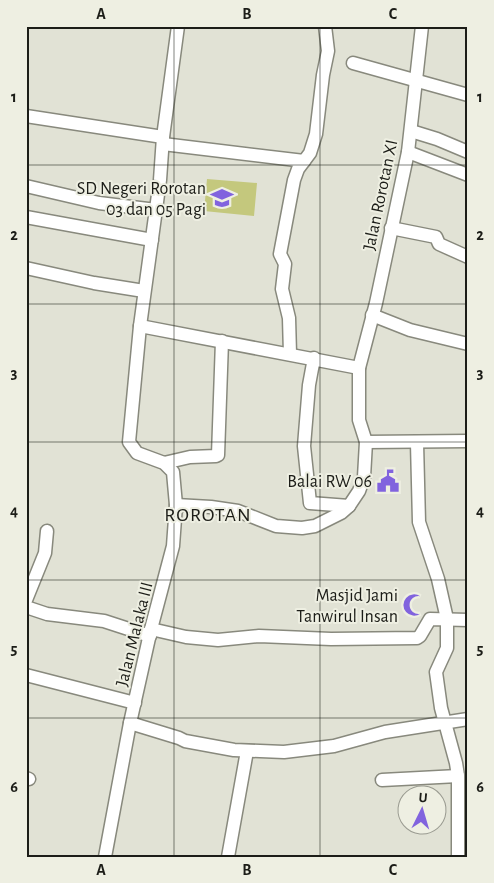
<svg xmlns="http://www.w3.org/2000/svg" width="494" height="883" viewBox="0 0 494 883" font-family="'Alegreya Sans',sans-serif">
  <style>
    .green { fill: #c4c87d }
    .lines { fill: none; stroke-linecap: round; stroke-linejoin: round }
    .minor-casing { stroke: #88897d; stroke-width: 15 }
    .minor { stroke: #fff; stroke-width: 12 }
    .grid { fill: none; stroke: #1c1d18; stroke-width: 1; stroke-opacity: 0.55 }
    .labels { text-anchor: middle; stroke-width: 4; stroke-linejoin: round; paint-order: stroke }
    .poi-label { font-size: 18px; fill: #1c1d18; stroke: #eeefe2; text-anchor: end }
    .street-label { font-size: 18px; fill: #1c1d18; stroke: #eeefe2 }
    .quarter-label { font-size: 20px; letter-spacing: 1px; fill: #1c1d18; stroke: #eeefe2 }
    .neatline { fill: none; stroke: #1c1d18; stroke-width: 2 }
    .grid-label { font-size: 16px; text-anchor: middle; font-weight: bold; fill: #1c1d18 }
  </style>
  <rect width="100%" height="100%" fill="#e1e2d5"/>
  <path class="green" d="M207,179L257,183L254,216L204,211Z"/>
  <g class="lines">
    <defs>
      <g id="minor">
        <path d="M353,63L468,95"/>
        <path d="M26,116L163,137"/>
        <path d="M411,131L437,139L468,152"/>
        <path d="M163,144L304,161"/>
        <path d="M408,152L468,175"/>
        <path d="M26,186L99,203L156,210"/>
        <path d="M26,217L152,240"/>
        <path d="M391,228L436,237L439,244L468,257"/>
        <path d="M26,268L94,283L144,291"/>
        <path d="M372,315L410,330L468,344"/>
        <path d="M140,326L359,368"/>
        <path d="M290,354L289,318L282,289L285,264L280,254L294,180L298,169L310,153L316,134L323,75L328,51L325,26"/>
        <path d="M314,358L309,385L304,446L310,503L349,506"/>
        <path d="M366,442L468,441"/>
        <path d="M417,443L419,522L438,579L447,619V648L436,672L441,708L456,763L458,776V857"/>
        <path d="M164,463L190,457L216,456L218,455L222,341"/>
        <path d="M176,505L211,507L238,511L276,526L302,528L315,526L341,513L349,506L359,491L364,477L366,442L359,420V368L376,303L408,152L422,26"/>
        <path d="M26,600L45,553L47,531"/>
        <path d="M26,607L47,614L104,621L150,636"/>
        <path d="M151,629L186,637L218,640L259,636L331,639L417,638L420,636L430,619L468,620"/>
        <path d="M26,675L135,703"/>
        <path d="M130,723L179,738L185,741L234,750L284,752L334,746L385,732L468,719"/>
        <path d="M26,778L29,779"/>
        <path d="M382,780L458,776"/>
        <path d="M105,857L130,723L151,629L173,546L176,505L173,472L164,463L137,453L129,442L140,326L160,180L163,137L178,26"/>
        <path d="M228,857L247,751"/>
      </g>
    </defs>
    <use href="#minor" class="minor-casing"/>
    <use href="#minor" class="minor"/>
  </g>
  <path class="grid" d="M174,26V857M320,26V857M26,165H468M26,304H468M26,442H468M26,580H468M26,718H468"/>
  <defs>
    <symbol id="school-bare" viewBox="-9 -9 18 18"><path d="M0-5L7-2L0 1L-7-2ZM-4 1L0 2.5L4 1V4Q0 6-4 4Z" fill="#8163de" stroke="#eeefe2" stroke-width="2.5" paint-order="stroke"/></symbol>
    <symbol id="civic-bare" viewBox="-9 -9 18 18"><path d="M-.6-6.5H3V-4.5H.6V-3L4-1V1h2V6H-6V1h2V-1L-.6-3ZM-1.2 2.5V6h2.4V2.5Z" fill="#8163de" stroke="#eeefe2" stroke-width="2.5" paint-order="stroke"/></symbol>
    <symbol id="mosque-bare" viewBox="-9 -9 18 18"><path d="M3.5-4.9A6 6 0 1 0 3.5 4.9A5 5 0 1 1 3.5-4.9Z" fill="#8163de" stroke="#eeefe2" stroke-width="2.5" paint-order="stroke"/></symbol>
  </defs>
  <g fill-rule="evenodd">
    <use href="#school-bare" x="206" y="182" width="32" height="32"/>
    <use href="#civic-bare" x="372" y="465" width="32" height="32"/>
    <use href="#mosque-bare" x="398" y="589" width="32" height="32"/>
  </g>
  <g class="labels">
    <g class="poi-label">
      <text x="206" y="194">SD Negeri Rorotan<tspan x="206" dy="21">03 dan 05 Pagi</tspan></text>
      <text x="372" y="487">Balai RW 06</text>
      <text x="398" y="601">Masjid Jami<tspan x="398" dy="21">Tanwirul Insan</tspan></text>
    </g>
    <g class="street-label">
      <text transform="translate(380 195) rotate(-78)" y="6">Jalan Rorotan XI</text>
      <text transform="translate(134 634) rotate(-76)" y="6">Jalan Malaka III</text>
    </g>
    <g class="quarter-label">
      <text x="208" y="521">ROROTAN</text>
    </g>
  </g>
  <rect width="494" height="883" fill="none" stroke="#eeefe2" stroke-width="55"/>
  <g transform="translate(422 810) rotate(5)"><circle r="24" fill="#eeefe2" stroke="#9a9b91"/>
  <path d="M0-4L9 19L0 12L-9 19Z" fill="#8163de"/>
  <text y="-8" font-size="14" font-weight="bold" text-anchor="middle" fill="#1c1d18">U</text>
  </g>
  <rect x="28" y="28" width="438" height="828" class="neatline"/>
  <g class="grid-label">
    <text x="101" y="19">A</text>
    <text x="247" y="19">B</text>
    <text x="393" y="19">C</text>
    <text x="14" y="102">1</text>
    <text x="480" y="102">1</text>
    <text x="14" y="240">2</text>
    <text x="480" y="240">2</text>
    <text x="14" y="378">3</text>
    <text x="480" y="378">3</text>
    <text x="14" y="516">4</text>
    <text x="480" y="516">4</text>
    <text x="14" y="654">5</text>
    <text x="480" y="654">5</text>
    <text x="14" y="792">6</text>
    <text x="480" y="792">6</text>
    <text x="101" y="875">A</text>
    <text x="247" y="875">B</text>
    <text x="393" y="875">C</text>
  </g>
</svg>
